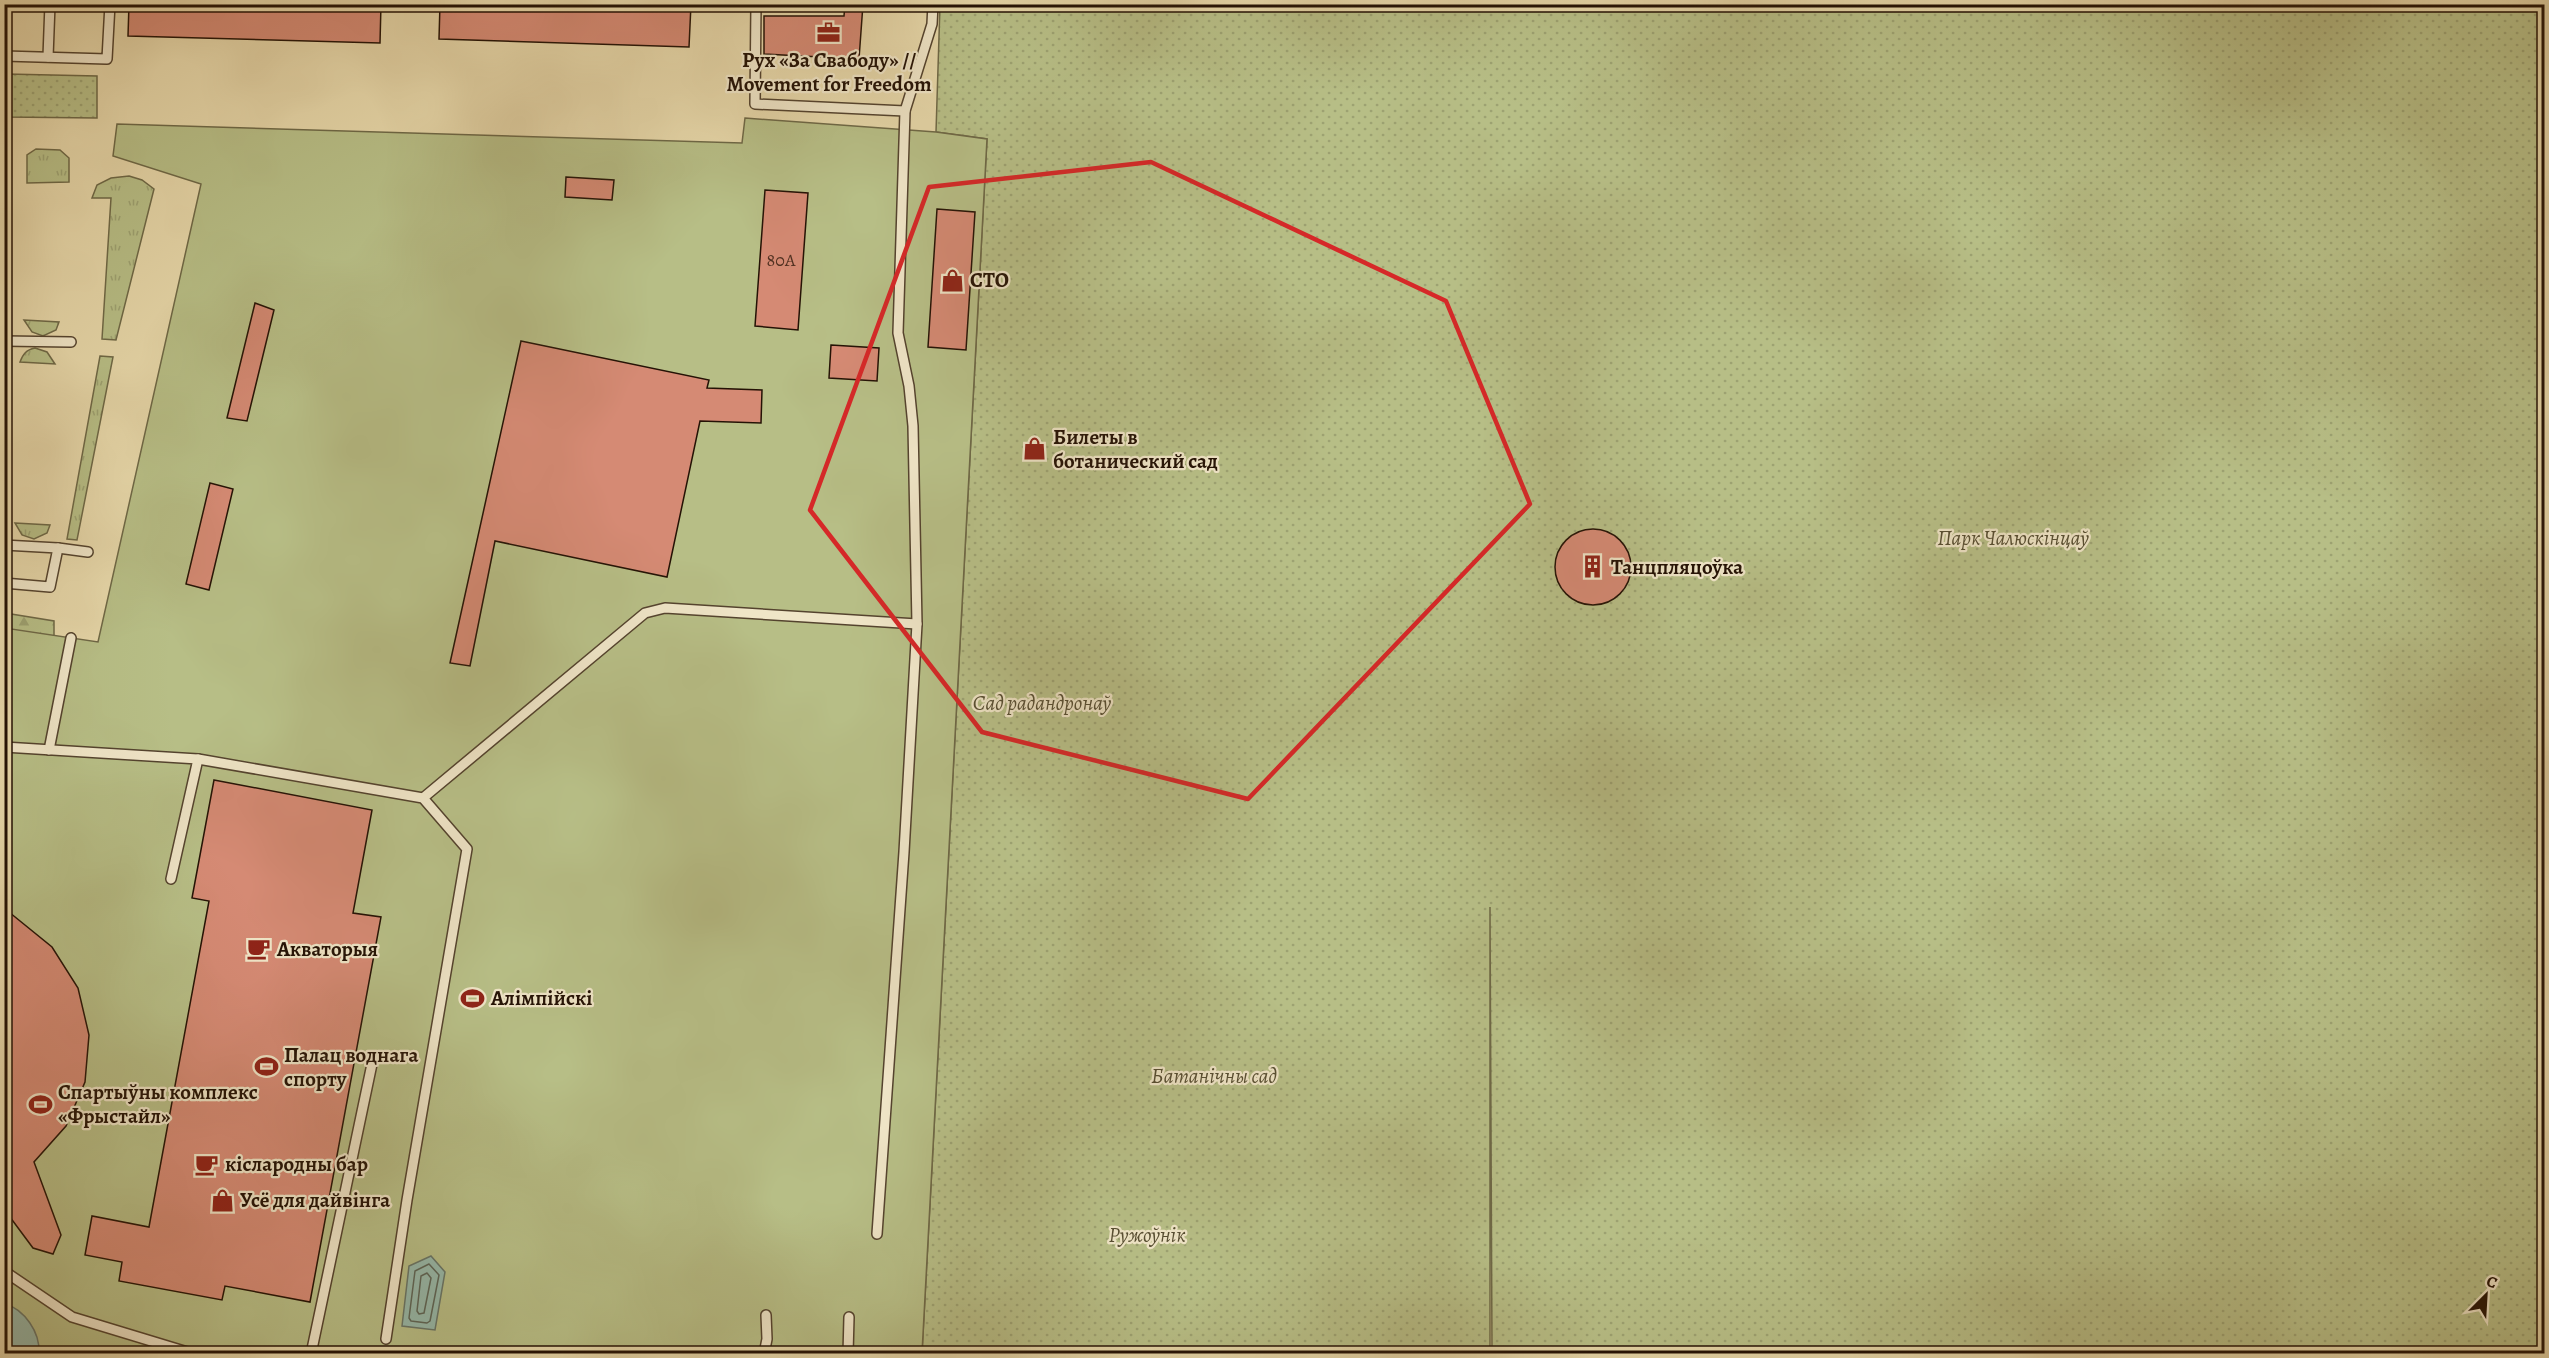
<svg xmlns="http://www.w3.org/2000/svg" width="2549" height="1358" viewBox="0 0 2549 1358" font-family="Alegreya,serif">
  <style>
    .grass { fill: url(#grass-tufts); stroke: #6e6846; stroke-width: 1.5 }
    .forest { fill: url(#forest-firs); stroke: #6e6846; stroke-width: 1.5 }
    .park { fill: url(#park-dots); stroke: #6e6846; stroke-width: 1.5 }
    .pitch { fill: #b7be86; stroke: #6e6846; stroke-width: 1.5 }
    .water { fill: #96b9aa; stroke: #687668; stroke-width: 1.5 }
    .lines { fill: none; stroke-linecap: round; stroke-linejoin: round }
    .shore { stroke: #5d6658; stroke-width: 1.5 }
    .building { fill: #d58a74; stroke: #241205; stroke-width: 1.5 }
    .service-casing { stroke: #54432e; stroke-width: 12 }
    .service { stroke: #efe5c7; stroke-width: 9 }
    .marked { fill: none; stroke: #d62828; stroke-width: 4.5; stroke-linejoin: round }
    .labels { text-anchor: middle; stroke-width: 4.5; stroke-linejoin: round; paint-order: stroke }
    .number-label { font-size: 18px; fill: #503021 }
    .poi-label { font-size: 21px; font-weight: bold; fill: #241205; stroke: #efe5c7; text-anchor: start }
    .park-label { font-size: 21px; font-style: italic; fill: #574e32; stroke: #efe5c7 }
  </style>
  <defs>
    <pattern id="grass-tufts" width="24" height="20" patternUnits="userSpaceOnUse" patternTransform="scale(1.5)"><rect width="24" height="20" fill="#b7be86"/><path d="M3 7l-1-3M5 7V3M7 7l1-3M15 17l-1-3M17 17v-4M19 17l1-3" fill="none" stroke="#9da272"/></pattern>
    <pattern id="forest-firs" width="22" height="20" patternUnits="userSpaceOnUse" patternTransform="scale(1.5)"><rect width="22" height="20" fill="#b7be86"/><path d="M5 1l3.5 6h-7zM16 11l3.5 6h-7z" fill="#9da272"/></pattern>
    <pattern id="park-dots" width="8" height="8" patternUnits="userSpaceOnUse" patternTransform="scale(1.5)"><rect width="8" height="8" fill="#b7be86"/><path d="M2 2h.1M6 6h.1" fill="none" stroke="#9da272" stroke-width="1.8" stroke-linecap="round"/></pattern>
  </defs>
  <rect width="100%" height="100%" fill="#e6d7a9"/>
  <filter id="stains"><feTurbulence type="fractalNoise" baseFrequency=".00333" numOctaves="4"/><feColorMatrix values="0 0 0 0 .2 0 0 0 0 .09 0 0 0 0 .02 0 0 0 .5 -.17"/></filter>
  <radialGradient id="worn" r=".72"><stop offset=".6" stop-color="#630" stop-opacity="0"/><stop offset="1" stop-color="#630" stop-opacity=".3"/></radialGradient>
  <g class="grass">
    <path d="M36,149L60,150L69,158V182L27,183V155Z"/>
    <path d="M129,176L142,180L154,189L116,340L102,339L111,198H92L97,185L111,178Z"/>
    <path d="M24,320L59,322L56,330L43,336L32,332Z"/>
    <path d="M35,348L47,352L55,364L20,362C23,354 26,350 35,348Z"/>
    <path d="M100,356L113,357L77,540L67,539Z"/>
    <path d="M15,523L50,525L47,533L34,539L22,535Z"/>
  </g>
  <path class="forest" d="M5,613L54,621V656L5,724Z"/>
  <g class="park">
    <path d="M2522,4L2544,5V1353H1492L1490,907V1353L922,1354L987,139L936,132L940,5Z"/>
    <path d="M6,74L97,76V118L6,117Z"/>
  </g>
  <path class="pitch" d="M745,118L936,132L987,139L922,1353L5,1354V628L98,642L201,184L113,156L117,124L742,143Z"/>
  <g class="water">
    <path d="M431,1256L445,1272L435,1330L402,1326L409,1266Z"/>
    <path d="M4,1303C25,1310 40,1332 39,1353H5Z"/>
  </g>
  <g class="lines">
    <g class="shore">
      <path d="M429,1264L439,1275L430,1321L427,1323L411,1321L409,1318L415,1271Z"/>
      <path d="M427,1273L431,1278L424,1313L419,1314L417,1311L421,1276Z"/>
    </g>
  </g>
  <g class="building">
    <path d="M129,4H381L380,43L128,36Z"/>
    <path d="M440,4H691L689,47L439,39Z"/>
    <path d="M845,4H863L859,59L764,54V16H844Z"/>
    <path d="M566,177L614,180L612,200L565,197Z"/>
    <path d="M765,190L808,193L798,330L755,326Z"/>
    <path d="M937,209L975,212L966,350L928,347Z"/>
    <path d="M255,303L274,310L247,421L227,418Z"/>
    <path d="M521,341L709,380L707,388L762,390L761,423L700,421L667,577L495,541L470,666L450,663Z"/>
    <path d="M831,345L879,348L877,381L829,378Z"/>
    <path d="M210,483L233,489L209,590L186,584Z"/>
    <circle cx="1593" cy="567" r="38"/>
    <path d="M214,780L372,810L353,913L381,917L310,1302L225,1286L222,1300L119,1281L122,1262L85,1255L92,1216L149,1227L209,901L192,898Z"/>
    <path d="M4,908L52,947L78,988L89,1035L85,1082L66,1126L34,1162L61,1235L53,1254L33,1248L4,1209Z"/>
  </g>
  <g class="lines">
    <defs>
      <g id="service">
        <path d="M756,4L755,104L905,111L932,24L933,4"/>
        <path d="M4,56L107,59L110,4"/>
        <path d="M48,57L50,4"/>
        <path d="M4,341L71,342"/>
        <path d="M4,545L58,548L50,587L4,583"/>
        <path d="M58,548L88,552"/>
        <path d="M4,747L198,759L171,879"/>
        <path d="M49,750L71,638"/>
        <path d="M198,759L423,798L467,849L407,1200L386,1339"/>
        <path d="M423,798L645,613L665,608L917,624"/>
        <path d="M877,1234L904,852L917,624L913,426L909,386L898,333L905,111"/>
        <path d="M4,1271L72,1317L194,1354"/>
        <path d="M311,1354L372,1064"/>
        <path d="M764,1354L767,1339L766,1315"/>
        <path d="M848,1354L849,1317"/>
      </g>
    </defs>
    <use href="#service" class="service-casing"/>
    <use href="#service" class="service"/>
  </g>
  <path class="marked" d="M1151,162L1446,301L1530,504L1248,799L982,732L810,510L929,187Z"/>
  <defs>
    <symbol id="office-bare" viewBox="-9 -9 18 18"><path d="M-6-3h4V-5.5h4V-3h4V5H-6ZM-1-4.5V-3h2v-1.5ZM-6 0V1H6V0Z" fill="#8f2418" stroke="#efe5c7" stroke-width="2.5" paint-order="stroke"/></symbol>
    <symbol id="shop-bare" viewBox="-9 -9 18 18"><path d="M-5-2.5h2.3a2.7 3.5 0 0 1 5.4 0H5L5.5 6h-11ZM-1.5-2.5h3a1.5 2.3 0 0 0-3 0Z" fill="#8f2418" stroke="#efe5c7" stroke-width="2.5" paint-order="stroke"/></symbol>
    <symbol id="building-bare" viewBox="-9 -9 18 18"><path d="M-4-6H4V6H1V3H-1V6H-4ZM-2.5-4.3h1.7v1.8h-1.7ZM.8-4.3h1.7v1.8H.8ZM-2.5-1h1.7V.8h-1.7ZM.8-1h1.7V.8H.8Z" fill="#8f2418" stroke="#efe5c7" stroke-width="2.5" paint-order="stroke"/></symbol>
    <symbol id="cafe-bare" viewBox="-9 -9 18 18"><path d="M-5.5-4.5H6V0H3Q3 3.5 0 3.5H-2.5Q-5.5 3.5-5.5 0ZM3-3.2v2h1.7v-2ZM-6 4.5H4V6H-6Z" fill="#8f2418" stroke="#efe5c7" stroke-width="2.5" paint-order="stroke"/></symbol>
    <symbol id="stadium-bare" viewBox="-9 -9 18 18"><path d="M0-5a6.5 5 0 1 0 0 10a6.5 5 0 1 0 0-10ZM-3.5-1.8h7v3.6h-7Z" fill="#8f2418" stroke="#efe5c7" stroke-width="2.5" paint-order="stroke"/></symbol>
  </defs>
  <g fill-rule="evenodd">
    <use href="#office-bare" x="812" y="16" width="33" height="33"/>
    <use href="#shop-bare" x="936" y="264" width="33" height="33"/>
    <use href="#shop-bare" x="1018" y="432" width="33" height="33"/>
    <use href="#building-bare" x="1576" y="550" width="33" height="33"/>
    <use href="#cafe-bare" x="242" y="932" width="33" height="33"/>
    <use href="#stadium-bare" x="456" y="982" width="33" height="33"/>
    <use href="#stadium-bare" x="250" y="1050" width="33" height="33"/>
    <use href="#stadium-bare" x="24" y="1088" width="33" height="33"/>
    <use href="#cafe-bare" x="190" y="1148" width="33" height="33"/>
    <use href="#shop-bare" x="206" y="1184" width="33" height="33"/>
  </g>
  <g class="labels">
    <g class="number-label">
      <text x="781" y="266">80А</text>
    </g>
    <g class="poi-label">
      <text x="829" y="67" text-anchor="middle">Рух «За Свабоду» //<tspan x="829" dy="24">Movement for Freedom</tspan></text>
      <text x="970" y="287">СТО</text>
      <text x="1053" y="444">Билеты в<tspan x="1053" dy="24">ботанический сад</tspan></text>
      <text x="1611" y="574">Танцпляцоўка</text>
      <text x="277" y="956">Акваторыя</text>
      <text x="491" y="1005">Алімпійскі</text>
      <text x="284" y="1062">Палац воднага<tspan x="284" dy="24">спорту</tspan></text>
      <text x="58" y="1099">Спартыўны комплекс<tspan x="58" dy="24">«Фрыстайл»</tspan></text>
      <text x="225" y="1171">кіслародны бар</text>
      <text x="240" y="1207">Усё для дайвінга</text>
    </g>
    <g class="park-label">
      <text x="2013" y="545">Парк Чалюскінцаў</text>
      <text x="1042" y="710">Сад радандронаў</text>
      <text x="1214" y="1083">Батанічны сад</text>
      <text x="1147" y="1242">Ружоўнік</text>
    </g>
  </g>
  <rect width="2549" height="1358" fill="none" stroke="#e6d7a9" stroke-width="24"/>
  <rect x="6" y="6" width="2537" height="1346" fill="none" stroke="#241205" stroke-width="3"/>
  <rect x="12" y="12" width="2525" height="1334" fill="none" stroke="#241205" stroke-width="1.5"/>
  <g transform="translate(2486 1295) rotate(24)" stroke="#efe5c7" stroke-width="4.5" paint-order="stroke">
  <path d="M0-4.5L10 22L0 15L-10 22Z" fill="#241205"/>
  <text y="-9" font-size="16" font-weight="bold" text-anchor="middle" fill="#241205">С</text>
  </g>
  <rect width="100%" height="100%" filter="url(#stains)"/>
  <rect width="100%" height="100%" fill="url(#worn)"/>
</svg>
